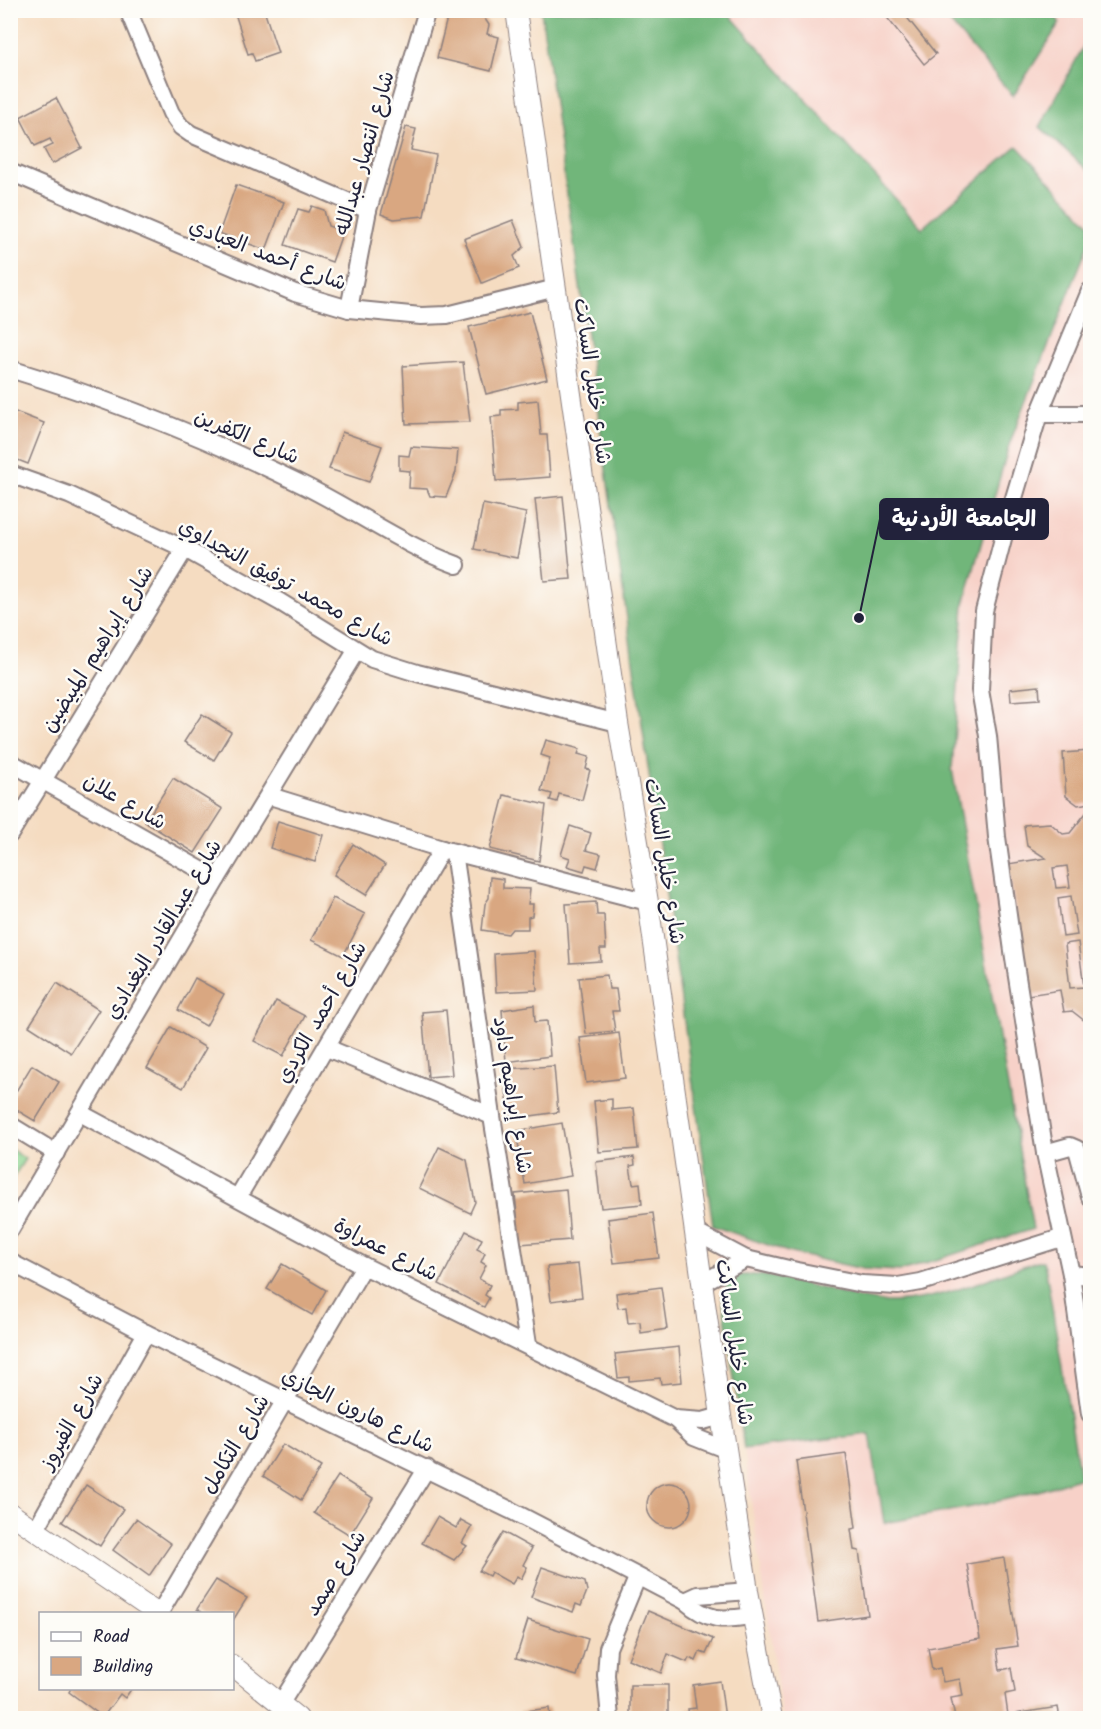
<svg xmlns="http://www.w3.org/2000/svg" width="1101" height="1729" viewBox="0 0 1101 1729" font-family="Kalam,'Playpen Sans Arabic',sans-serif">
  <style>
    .built { fill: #f7d1c8 }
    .green { fill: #8cd48f; stroke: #577b65; stroke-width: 1.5 }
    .forest { fill: #71b67a; stroke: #4a6c5a; stroke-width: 1.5 }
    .building { fill: #d9a781; fill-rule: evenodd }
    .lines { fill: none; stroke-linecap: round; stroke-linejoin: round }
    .minor-casing { stroke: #8c7f7e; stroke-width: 20 }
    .tertiary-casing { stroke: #8c7f7e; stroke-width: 22 }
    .minor { stroke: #fff; stroke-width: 16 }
    .tertiary { stroke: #fff; stroke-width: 20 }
    .labels { text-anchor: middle; stroke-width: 5; stroke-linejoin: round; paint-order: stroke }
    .street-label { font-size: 21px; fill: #22223b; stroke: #fdfcf7 }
    .leader { fill: none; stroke: #22223b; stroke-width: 2 }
    .callout-dot { fill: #22223b; stroke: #fdfcf7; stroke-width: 2 }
    .callout { fill: #22223b; stroke: #22223b; stroke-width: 2 }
    .callout-label { font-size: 22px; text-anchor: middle; font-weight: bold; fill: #fff }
  </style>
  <rect width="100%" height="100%" fill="#fdfcf7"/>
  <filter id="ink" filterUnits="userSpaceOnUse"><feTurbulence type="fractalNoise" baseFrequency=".0167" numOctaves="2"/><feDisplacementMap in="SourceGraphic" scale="12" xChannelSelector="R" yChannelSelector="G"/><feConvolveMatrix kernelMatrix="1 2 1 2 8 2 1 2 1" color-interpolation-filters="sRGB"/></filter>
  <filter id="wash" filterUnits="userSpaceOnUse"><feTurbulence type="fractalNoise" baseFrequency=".008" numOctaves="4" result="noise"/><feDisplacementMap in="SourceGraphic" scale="24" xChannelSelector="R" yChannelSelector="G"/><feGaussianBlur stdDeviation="1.35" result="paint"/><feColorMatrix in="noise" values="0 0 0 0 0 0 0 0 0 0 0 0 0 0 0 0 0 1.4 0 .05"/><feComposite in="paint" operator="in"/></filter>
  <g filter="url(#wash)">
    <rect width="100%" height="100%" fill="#f5dcc1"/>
    <path class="built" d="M541,11H1090V1718H782Z"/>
    <path class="green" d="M11,1149L25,1159L11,1181Z"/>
    <g class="forest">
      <path d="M541,11H726L922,228L1017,146L1090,224V240L1009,445L964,604L952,769L1033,1229L901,1271L863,1269L791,1253L713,1226Z"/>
      <path d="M940,11H1051L1060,23L1013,96Z"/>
      <path d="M1090,34V172L1040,127Z"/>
      <path d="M1037,1261H1043L1046,1271L1080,1477C1017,1501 951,1511 884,1523L870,1434L744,1449L722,1295L731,1277C775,1265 847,1303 893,1302C942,1300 991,1277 1037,1261Z"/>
    </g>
    <g id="blocks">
      <g class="building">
        <path d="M234,10H264L278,53L255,61L252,53L248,54Z"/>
        <path d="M449,10L483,16L489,25L487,34L499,37L491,71L437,58Z"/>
        <path d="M881,10H901L936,54L924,64Z"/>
        <path d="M56,98L82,148L52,164L44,149L53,145L50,139L35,146L20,117Z"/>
        <path d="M406,127L416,129L411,150L436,155L424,216L394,219L381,214Z"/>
        <path d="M236,185L284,202L266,250L219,233Z"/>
        <path d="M312,206L324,210L328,226L343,231L332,262L285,245L298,209L309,212Z"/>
        <path d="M513,220L524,247L514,256L519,268L482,283L464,239Z"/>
        <path d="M530,312L547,379L486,394L469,327Z"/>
        <path d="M463,362L470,422L406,424L403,366Z"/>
        <path d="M538,400L541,435H547L550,477L496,481L491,417L501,416V410L518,409V402Z"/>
        <path d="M10,410L44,423L28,464L10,457Z"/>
        <path d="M342,432L382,446L369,482L329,469Z"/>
        <path d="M411,447L458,450L456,472L446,497L430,496L427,489L409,488L410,471L399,470V455L409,456Z"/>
        <path d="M563,496L571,579L544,581L535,499Z"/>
        <path d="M483,504L526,513L517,558L474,549Z"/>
        <path d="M1039,686L1040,699L1011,701L1010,689Z"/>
        <path d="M202,714L231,732L214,760L184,742Z"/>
        <path d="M546,740L580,749L578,754L589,757L586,769L590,770L582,800L559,794L557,802L550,800L552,794L541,791L550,758L541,755Z"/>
        <path d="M1090,751V803L1078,805L1066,796L1063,753Z"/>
        <path d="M173,778L223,809L195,853L145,822Z"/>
        <path d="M504,795L546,805L539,861L490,849Z"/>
        <path d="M1090,808V1025L1072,1011L1064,1012L1060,990L1028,995L1008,864L1046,858L1027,846L1024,825L1050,823L1063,834L1070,833ZM1067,866L1070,887L1056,888L1053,868ZM1071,896L1077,935L1063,937L1058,898ZM1078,942L1084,987L1070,988L1065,944Z"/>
        <path d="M278,821L323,835L315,862L270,848Z"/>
        <path d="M570,826L591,833L586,850L601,854L597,868L586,865L584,871L567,866L570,858L561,855Z"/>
        <path d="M353,844L385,865L366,895L334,875Z"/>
        <path d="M490,877L503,879V888L530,889L528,904H533L532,916L528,917V929H512L508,934L482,930L485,904L489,898Z"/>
        <path d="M333,898L365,914L343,956L311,940Z"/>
        <path d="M596,902L597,915H604L606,949H600L601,961L570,963L566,904Z"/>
        <path d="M534,951L537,990L496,992L494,954Z"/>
        <path d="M607,975L609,989H616L619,1011H612L615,1031L586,1034L579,978Z"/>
        <path d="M195,978L224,994L206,1026L178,1010Z"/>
        <path d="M57,983L99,1010L71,1053L29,1026Z"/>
        <path d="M276,1001L305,1016L283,1056L254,1041Z"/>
        <path d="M534,1005L535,1022L547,1021L550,1056L506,1062L502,1010Z"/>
        <path d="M446,1010L452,1075L428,1077L422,1012Z"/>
        <path d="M171,1027L206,1048L183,1088L147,1068Z"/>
        <path d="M619,1033L625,1078L586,1083L580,1038Z"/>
        <path d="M32,1065L59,1082L35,1121L10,1106V1101Z"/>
        <path d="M554,1066L558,1112L510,1119L503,1069Z"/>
        <path d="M612,1099V1110L634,1108L638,1149L599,1152L594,1101Z"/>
        <path d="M562,1123L571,1176L525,1184L516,1131Z"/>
        <path d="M439,1147L467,1160L475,1202L470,1213L419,1188Z"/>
        <path d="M634,1157L635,1165L630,1166L633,1184L640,1183L642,1204L601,1208L596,1162Z"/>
        <path d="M566,1189L570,1240L520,1244L515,1194Z"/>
        <path d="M653,1213L659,1258L614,1263L608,1219Z"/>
        <path d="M466,1231L482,1239L477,1249L485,1253L481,1262L486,1265L479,1279L490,1285L485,1295L489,1298L484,1307L439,1284Z"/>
        <path d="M282,1264L326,1290L312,1315L267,1289Z"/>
        <path d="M578,1264L582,1297L551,1301L547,1267Z"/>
        <path d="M661,1287L667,1329L641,1333L640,1322L628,1323L626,1307L618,1308L616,1293Z"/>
        <path d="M679,1347L682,1382L661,1384L660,1378L629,1381V1377L618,1378L615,1354Z"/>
        <path d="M283,1444L321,1467L301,1500L263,1476Z"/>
        <path d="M846,1454L856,1528L851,1529L854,1550L859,1551L868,1615L818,1622L796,1461Z"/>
        <path d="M338,1476L373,1498L350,1535L314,1513Z"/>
        <circle cx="669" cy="1505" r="22"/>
        <path d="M86,1485L123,1509L100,1546L62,1522Z"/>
        <path d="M437,1517L456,1528L461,1520L472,1526L462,1543L467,1546L454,1560L422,1543Z"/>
        <path d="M136,1519L171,1544L149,1576L113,1550Z"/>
        <path d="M503,1532L532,1548L523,1565L527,1567L521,1579L517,1576L512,1584L491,1572L489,1576L479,1571Z"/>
        <path d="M1004,1558L1018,1646L997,1649L1000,1670L1011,1668L1015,1692L1005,1694L1008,1715L1058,1707L1060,1718H955L951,1698L963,1696L960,1679L943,1682L940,1668L932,1670L928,1648L980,1639L967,1564Z"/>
        <path d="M542,1567L585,1582L587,1591L581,1606L576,1604L573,1612L531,1597Z"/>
        <path d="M216,1580L247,1598L232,1622V1614H204L197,1609Z"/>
        <path d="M648,1611L713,1639L706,1654L700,1652L696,1661L689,1658L687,1662L668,1654L661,1673L628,1659Z"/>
        <path d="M528,1620L588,1639L577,1676L516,1658Z"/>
        <path d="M720,1681L725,1718H689L688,1709L696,1708L693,1685Z"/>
        <rect x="630" y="1685" width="38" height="33"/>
        <path d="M71,1688H132L125,1698L120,1694L103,1717L69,1692Z"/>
        <path d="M549,1708L550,1718H521L520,1712Z"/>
      </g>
    </g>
  </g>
  <g filter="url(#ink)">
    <use href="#blocks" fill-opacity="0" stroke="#8c7f7e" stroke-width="1.5"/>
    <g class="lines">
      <defs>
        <g id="minor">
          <path d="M128,10L171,113L181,127L191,134L368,210"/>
          <path d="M10,172L295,293L349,309L421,316L447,315L556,288"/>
          <path d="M1090,291L1039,414L1011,508L984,611L980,690L988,736L997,837L1014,958L1045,1153L1071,1274L1090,1414"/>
          <path d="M349,309L368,210L427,10"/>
          <path d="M10,369C109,399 207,438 299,483C353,509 402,545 457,565"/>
          <path d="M1039,414H1090"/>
          <path d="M10,474L69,495L185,549L280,602L372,659L417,673L618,723"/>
          <path d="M10,762L217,879"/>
          <path d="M270,796L442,849L648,902"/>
          <path d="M10,834L185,549"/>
          <path d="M454,852L492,1116L528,1344"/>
          <path d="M327,1048L492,1116"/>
          <path d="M80,1113L364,1266L675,1419L703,1421L721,1416"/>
          <path d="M10,1125L56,1153"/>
          <path d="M1045,1153L1070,1146L1077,1149L1090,1197"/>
          <path d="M238,1197L442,849"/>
          <path d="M10,1230L217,879L356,651"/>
          <path d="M695,1232L746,1259L797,1271L862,1284L898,1286L921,1282L1061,1238"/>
          <path d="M10,1262L146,1333L510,1510L685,1601C709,1622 722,1620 752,1616"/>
          <path d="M1071,1274L1090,1276"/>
          <path d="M702,1283L746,1259"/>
          <path d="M675,1419L694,1437L727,1450"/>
          <path d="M35,1531L146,1333"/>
          <path d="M685,1601L698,1595L748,1591"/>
          <path d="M159,1614L364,1266"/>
          <path d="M281,1703L427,1468"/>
          <path d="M610,1718L606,1675L608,1648L637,1578"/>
        </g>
        <g id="tertiary">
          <path d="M516,10L618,723L648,902L721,1416L748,1591L772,1718"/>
          <path d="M10,1513L158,1614"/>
          <path d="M232,1665L298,1718"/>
        </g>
      </defs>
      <use href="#minor" class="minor-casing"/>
      <use href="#tertiary" class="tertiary-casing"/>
      <use href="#minor" class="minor"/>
      <use href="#tertiary" class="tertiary"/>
    </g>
  </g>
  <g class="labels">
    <g class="street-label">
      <text transform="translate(364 153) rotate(-74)" y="7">شارع انتصار عبدالله</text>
      <text transform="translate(268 254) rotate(21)" y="7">شارع أحمد العبادي</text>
      <text transform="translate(593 381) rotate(82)" y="7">شارع خليل الساكت</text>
      <text transform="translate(247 436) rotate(23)" y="7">شارع الكفرين</text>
      <text transform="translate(286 582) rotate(29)" y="7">شارع محمد توفيق النجداوي</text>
      <text transform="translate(97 649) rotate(-58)" y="7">شارع إبراهيم المبيضين</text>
      <text transform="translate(125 801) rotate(30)" y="7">شارع علان</text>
      <text transform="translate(665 861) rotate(81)" y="7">شارع خليل الساكت</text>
      <text transform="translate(163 929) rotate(-59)" y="7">شارع عبدالقادر البغدادي</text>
      <text transform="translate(321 1012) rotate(-60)" y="7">شارع أحمد الكردي</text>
      <text transform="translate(513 1095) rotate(81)" y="7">شارع إبراهيم داود</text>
      <text transform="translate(386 1249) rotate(27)" y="7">شارع عمراوة</text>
      <text transform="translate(735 1342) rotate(82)" y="7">شارع خليل الساكت</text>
      <text transform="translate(358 1410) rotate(26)" y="7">شارع هارون الجازي</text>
      <text transform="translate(71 1421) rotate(-60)" y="7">شارع الفيروز</text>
      <text transform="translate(235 1444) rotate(-59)" y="7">شارع التكامل</text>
      <text transform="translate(335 1573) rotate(-58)" y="7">شارع صمد</text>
    </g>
  </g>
  <path class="leader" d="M859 618L880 519"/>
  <circle class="callout-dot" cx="859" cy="618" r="6"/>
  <rect class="callout" x="880" y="499" width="168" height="40" rx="6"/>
  <g class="callout-label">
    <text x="964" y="526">الجامعة الأردنية</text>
  </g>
  <rect width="1101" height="1729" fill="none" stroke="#fdfcf7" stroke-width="36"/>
  <rect x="39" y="1612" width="195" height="78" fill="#fdfcf7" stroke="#a5a5ac" stroke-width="1.5"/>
  <rect x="51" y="1632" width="30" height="9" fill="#ffffff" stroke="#a5a5ac" stroke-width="1.5"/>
  <text x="93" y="1642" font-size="18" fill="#22223b">Road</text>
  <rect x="51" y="1657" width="30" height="18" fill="#d9a781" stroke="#a5a5ac" stroke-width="1.5"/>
  <text x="93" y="1672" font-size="18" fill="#22223b">Building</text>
</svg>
